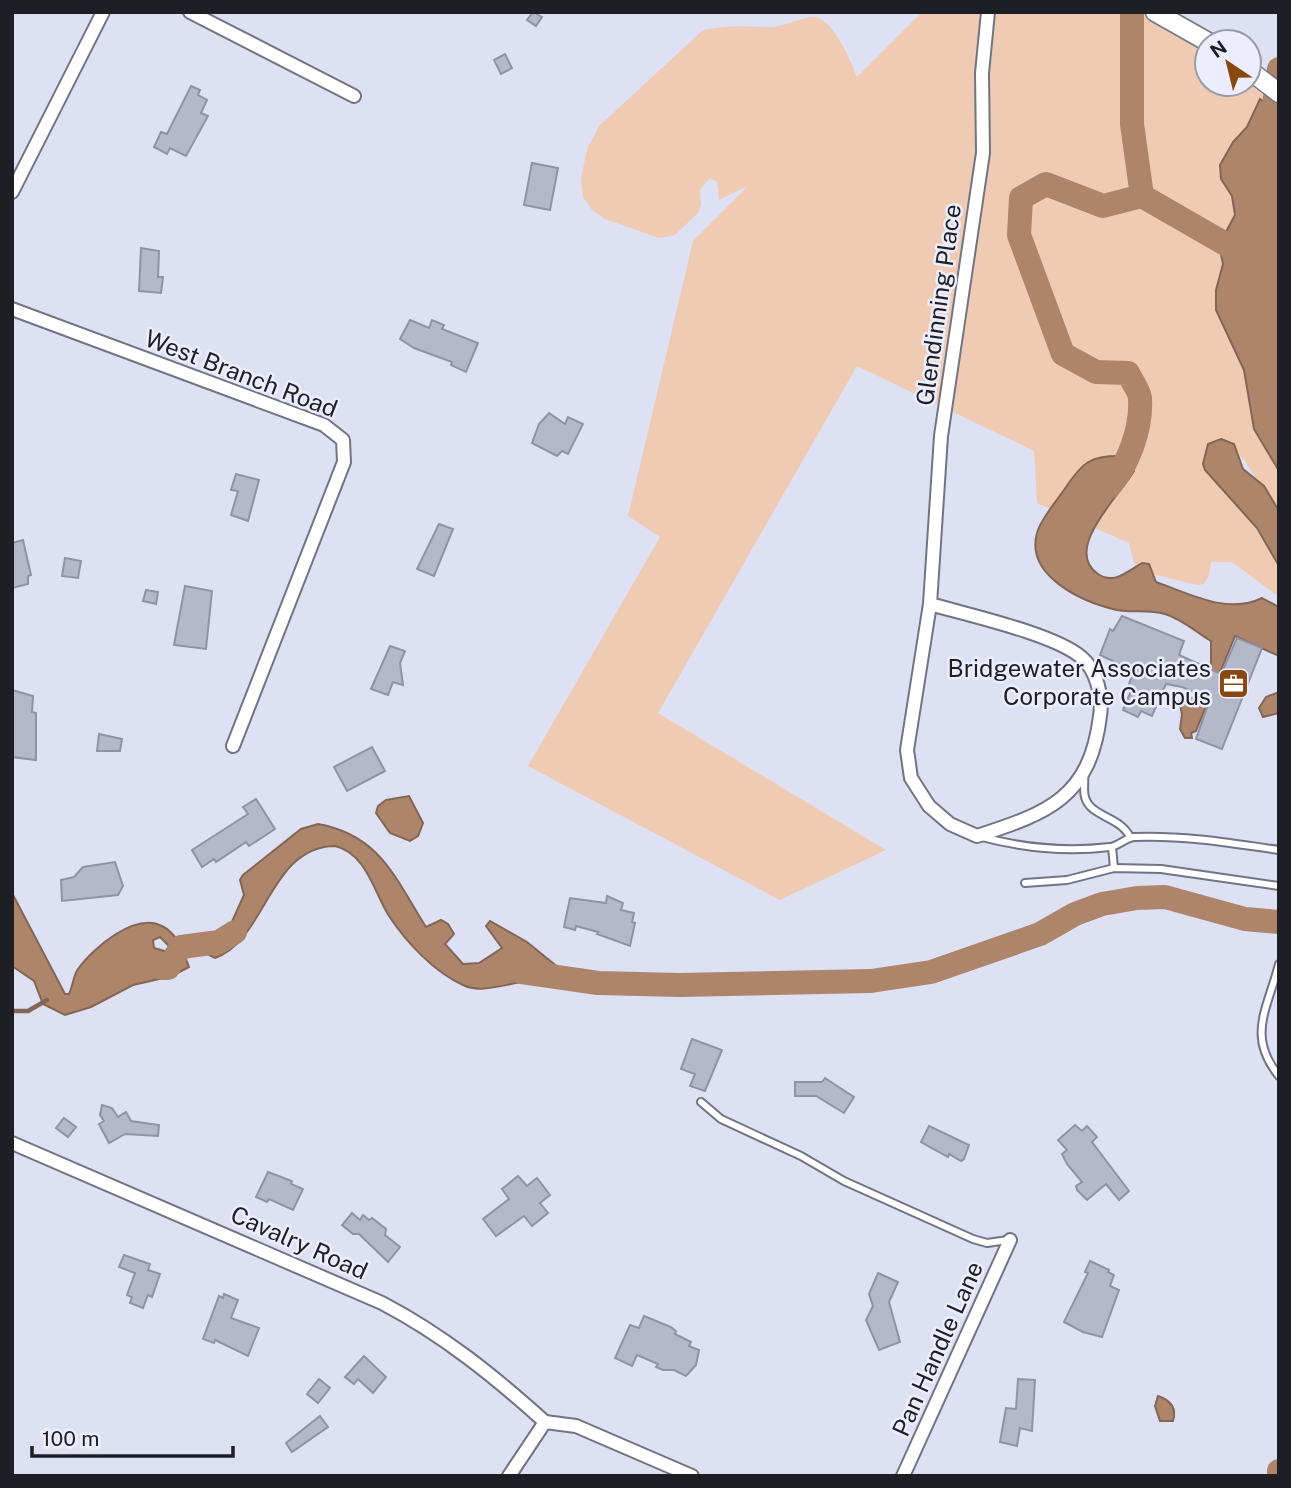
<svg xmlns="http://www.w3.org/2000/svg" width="1291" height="1488" viewBox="0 0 1291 1488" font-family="'Public Sans',sans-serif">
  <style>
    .green { fill: #efcbb4 }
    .water { fill: #ad856b; stroke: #826656; stroke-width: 2; fill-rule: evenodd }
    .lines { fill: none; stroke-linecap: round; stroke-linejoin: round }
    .stream { stroke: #826656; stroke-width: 4.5 }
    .river { stroke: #ad856b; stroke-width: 24 }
    .building { fill: #b5b8c9; stroke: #9193a4; stroke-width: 2 }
    .lane-casing { stroke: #727484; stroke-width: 10 }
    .street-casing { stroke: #727484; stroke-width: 16 }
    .secondary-casing { stroke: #727484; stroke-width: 21 }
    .lane { stroke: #fff; stroke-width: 6 }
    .street { stroke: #fff; stroke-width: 12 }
    .secondary { stroke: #fff; stroke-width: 18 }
    .labels { text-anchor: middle; stroke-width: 5; stroke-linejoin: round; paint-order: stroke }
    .street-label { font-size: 24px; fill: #1e1e25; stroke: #eceefd }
    .poi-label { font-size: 24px; fill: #1e1e25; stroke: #eceefd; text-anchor: end }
  </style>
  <rect width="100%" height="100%" fill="#dee1f3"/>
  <path class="green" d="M922,12H1166L1207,42V84H1249V66L1279,86V515L1243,458L1222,450L1230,489L1279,565V597L1232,562H1211L1209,575L1204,584L1197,585L1136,570L1129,543L1037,503L1034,451L857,366L658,713L886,850L780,900L528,766L660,537L628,516L693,241L748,186L719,200L717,182L710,178L700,190L701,205L698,213L675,235L659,238L605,219L592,210L583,197L581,179L587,149L599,126L702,31C727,24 747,27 772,27C786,26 800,17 814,17C834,19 851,62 857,77Z"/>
  <g class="water">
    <path d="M1260,99L1279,114V471L1254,429L1244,370L1216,310V290L1223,264L1219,245L1235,215L1232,196L1221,179L1220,165L1233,142L1247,127Z"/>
    <path d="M1221,439L1234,444L1243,469L1264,486L1279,511V566L1257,528L1205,470L1203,464L1208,444Z"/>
    <path d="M1122,456L1134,471C1120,495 1062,550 1098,574C1114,585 1128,571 1142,563L1149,564L1156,582C1190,594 1228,615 1262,598L1279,607V656L1235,636L1196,731L1191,733L1192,738H1185L1180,729L1182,714L1179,701L1199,696L1211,664V641C1196,632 1182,619 1165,614C1148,609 1133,613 1117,610C1082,602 1025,576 1037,533C1040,520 1058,499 1066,487C1083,462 1091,455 1122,456Z"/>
    <path d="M1279,692V713L1263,717L1259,708L1266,697Z"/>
    <path d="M409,796L423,823L418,836L410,841L390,833L376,813L378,806L386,800Z"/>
    <path d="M318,824C380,835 395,878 426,927L441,920L448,924L454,934L445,944L463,964L479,963L502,948L486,926L490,921L527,942L559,968L552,982C520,975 487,997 463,985C434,972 406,942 389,916C374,892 366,853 335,846C269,847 267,939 215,958L209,955L207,945L224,935L230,926L244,895L240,880L243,875L301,829Z"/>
    <path d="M12,893L65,994H69C73,986 73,976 78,969C93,948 135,912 162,926C178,934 183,952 189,967L172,976L133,985L91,1007L65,1015L43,1004L34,981L12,966ZM160,937L170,947L168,952L154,948L153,940Z"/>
    <path d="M1158,1396C1170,1400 1177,1408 1173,1421H1160L1155,1406Z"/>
  </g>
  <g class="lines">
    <path class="stream" d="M12,1011H28L47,1000"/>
    <g class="river">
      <path d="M1132,12V124L1142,196"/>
      <path d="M1269,141L1279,69"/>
      <path d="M1109,487C1128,465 1142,429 1140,398C1139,390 1131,380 1128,373L1096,372L1063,354L1019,235L1021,198L1046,184L1103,206L1142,196L1248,257"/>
      <path d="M162,968H168L181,947L219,942L235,932"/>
      <path d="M522,972L598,983L680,985L871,981L931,972L1040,934L1075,914L1102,904L1137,898L1165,897L1245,919L1279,922"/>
      <path d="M1279,1476V1471"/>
    </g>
  </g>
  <g class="building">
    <path d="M533,12L542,17L536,26L527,20Z"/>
    <path d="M505,54L512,68L501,74L494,60Z"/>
    <path d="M191,86L200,90L198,95L207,100L201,113L208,116L186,156L170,148L167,154L154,147L161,132L167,134Z"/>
    <path d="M532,163L558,168L550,210L524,205Z"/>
    <path d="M141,248L159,251L158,277H163L161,293L139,291Z"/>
    <path d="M410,320L429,328L432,320L444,325L442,329L478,343L466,372L451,365L452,362L414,348L400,339Z"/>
    <path d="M549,413L565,424L568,417L583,424L568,454L562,451L557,456L532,443L539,424Z"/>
    <path d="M236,474L259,480L248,521L231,515L238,491L231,490Z"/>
    <path d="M439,524L453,529L434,576L417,569Z"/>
    <path d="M23,540L31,575L28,576V584L12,588V543Z"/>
    <path d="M65,558L81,561L78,578L62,576Z"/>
    <path d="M185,586L212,591L206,649L174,645Z"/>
    <path d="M146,590L158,592L156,604L143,601Z"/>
    <path d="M1122,616L1184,641L1179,655L1221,674L1237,638L1262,648L1222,749L1196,739L1210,699L1182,687L1166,684L1152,716L1141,711L1138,717L1123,710L1131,691L1127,689L1134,671L1100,655L1110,629L1113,631Z"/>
    <path d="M390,646L405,651L400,663L403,685L393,682L388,695L371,689Z"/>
    <path d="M12,690L33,696L32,712L36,713V760L12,757Z"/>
    <path d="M99,734L122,739L120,751H97Z"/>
    <path d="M372,747L385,771L347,791L334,767Z"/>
    <path d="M256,799L275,829L249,846L246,842L216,862L214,859L202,867L192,850L248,814L243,807Z"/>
    <path d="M115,862L123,886L118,895L62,901L61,880L74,877L83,867Z"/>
    <path d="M607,896L623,903L621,910L634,913L632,922L635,923L630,946L597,934L598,932L576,926L575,930L564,927L570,898L606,903Z"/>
    <path d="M692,1039L722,1050L705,1091L690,1086L695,1074L681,1069Z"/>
    <path d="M825,1078L854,1097L844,1113L816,1096H795V1082H822Z"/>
    <path d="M102,1105L112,1108L118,1117L126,1112L131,1121L159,1125L158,1136L125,1134L109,1143L99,1124L104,1121L100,1115Z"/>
    <path d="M64,1118L76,1127L68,1137L56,1128Z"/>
    <path d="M1075,1125L1082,1131L1087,1126L1097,1137L1092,1142L1129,1191L1119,1200L1106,1184L1087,1200L1077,1190L1076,1186L1082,1182L1067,1164L1062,1154L1067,1150L1058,1140Z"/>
    <path d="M929,1126L969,1145L964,1159L961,1161L949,1154L948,1157L921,1142Z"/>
    <path d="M268,1172L292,1181L291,1184L303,1189L293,1210L269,1199L267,1202L256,1197Z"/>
    <path d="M518,1176L527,1186L537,1178L550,1195L540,1203L548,1213L532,1226L524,1216L496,1236L483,1219L509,1199L502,1189Z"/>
    <path d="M352,1213L360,1220L363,1215L369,1220L372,1218L386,1229L385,1235L400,1247L388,1262L359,1234H353L342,1225Z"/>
    <path d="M124,1255L150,1264L148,1270L160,1274L152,1297L148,1295L143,1308L130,1303L132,1297L127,1295L135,1273L119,1267Z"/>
    <path d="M1090,1261L1109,1270L1108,1272L1114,1275L1110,1286L1119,1290L1102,1337L1083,1332L1064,1322L1088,1273L1085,1272Z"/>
    <path d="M878,1273L898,1282L889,1302L900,1342L879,1350L866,1320L873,1306L869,1294Z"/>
    <path d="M224,1294L238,1300L231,1318L259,1328L248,1356L215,1340L214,1343L203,1339L219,1296L223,1298Z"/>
    <path d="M644,1316L671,1327L676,1331L675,1334L691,1342L689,1346L699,1350L696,1365L686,1376L674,1370H663L656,1367L658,1364L637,1355L632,1366L615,1358L630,1325L639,1328Z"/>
    <path d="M364,1356L386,1377L373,1393L358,1379L354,1384L345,1377Z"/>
    <path d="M319,1379L330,1388L318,1403L307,1394Z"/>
    <path d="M1018,1379L1035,1380L1032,1431L1020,1428L1017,1446L1000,1442L1006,1408L1016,1409Z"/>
    <path d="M320,1416L328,1427L292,1452L286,1443Z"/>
  </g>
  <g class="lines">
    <defs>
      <g id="lane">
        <path d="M1084,774C1085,782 1083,791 1085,797C1090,817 1120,816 1130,837"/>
        <path d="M982,837C1023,848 1067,852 1110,847C1119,846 1125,838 1134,837C1183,835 1231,843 1279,850"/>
        <path d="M1112,847L1114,868"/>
        <path d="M1025,883L1067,880L1114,868L1161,869L1279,886"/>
        <path d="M1279,964C1268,1008 1246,1036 1279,1076"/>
        <path d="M701,1102L721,1119L801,1156L844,1181L973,1239L987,1243L1008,1240"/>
      </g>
      <g id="street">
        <path d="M190,12L354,96"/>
        <path d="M12,192L103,12"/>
        <path d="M12,309L324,425L343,440L344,462L233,746"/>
        <path d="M930,604C968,615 1054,634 1081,657C1097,670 1103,697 1100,716C1090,798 1048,813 977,836L950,824L929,806L911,778L907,750L930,604L941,436L983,153L982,73L988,12"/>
        <path d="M12,1143L382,1303C443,1335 494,1376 545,1422"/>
        <path d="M545,1422L576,1426L692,1476"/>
        <path d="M509,1476L545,1422"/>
        <path d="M903,1476L1010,1240"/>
      </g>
      <g id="secondary">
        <path d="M1155,12L1208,42"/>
        <path d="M1249,70L1279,93"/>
      </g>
    </defs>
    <use href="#lane" class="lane-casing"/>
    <use href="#street" class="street-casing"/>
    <use href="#secondary" class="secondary-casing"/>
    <use href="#lane" class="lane"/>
    <use href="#street" class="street"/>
    <use href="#secondary" class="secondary"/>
  </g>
  <defs>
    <symbol id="office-square" viewBox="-11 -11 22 22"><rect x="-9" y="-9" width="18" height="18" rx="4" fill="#884711" stroke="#eceefd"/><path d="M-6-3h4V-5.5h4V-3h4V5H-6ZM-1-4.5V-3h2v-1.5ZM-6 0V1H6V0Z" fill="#fff"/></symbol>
  </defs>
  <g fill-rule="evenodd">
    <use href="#office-square" x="1216" y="666" width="35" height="35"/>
  </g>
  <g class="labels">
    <g class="street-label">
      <text transform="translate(939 305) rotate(-82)" y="8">Glendinning Place</text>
      <text transform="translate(241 374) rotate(21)" y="8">West Branch Road</text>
      <text transform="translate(299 1243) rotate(24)" y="8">Cavalry Road</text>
      <text transform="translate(938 1349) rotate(-66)" y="8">Pan Handle Lane</text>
    </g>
    <g class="poi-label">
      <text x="1211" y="677">Bridgewater Associates<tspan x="1211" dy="28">Corporate Campus</tspan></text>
    </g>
  </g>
  <rect width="1291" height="1488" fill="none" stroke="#1e1e25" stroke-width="28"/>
  <g transform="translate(1228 63) rotate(325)"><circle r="33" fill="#eceefd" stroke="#9a9ba7" stroke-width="2"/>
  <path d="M0-5L12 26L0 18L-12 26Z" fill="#884711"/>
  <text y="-10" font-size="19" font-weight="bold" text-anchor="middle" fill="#1e1e25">N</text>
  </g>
  <path d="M32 1446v10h201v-10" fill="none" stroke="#1e1e25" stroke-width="3.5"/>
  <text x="42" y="1446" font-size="21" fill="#1e1e25" stroke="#eceefd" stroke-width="5" paint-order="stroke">100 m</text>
</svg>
